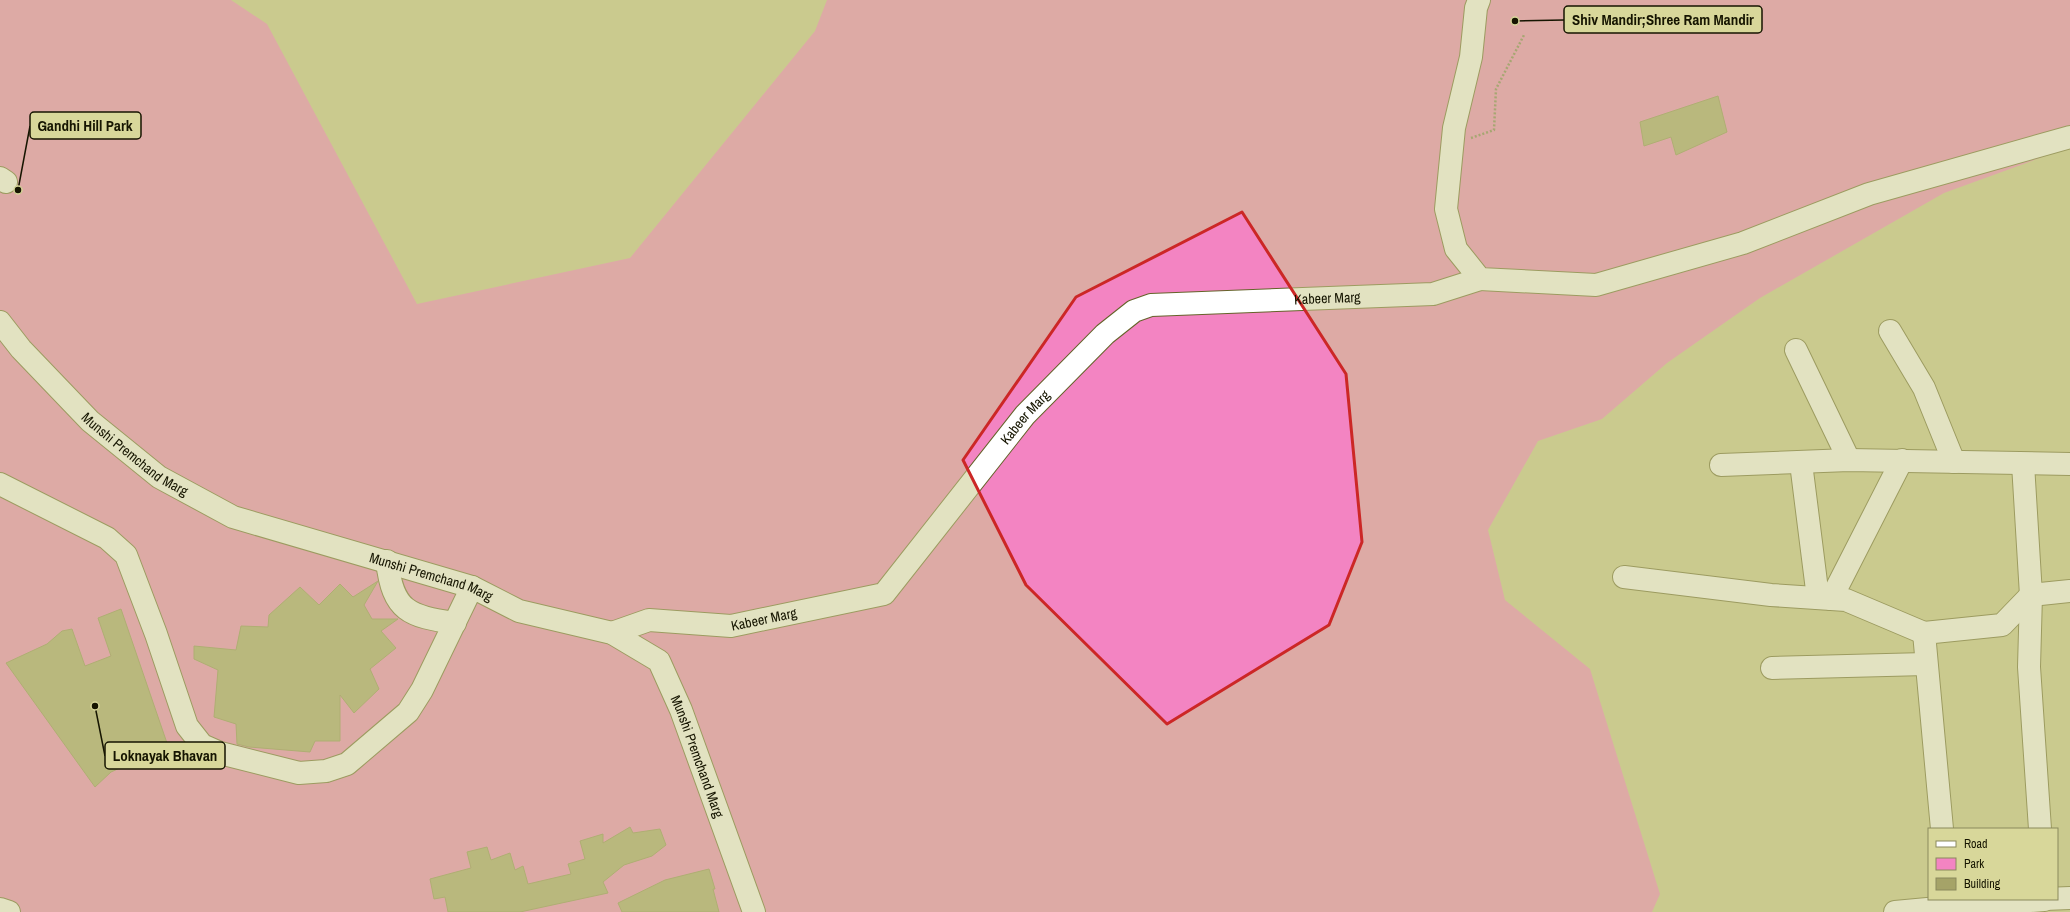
<svg xmlns="http://www.w3.org/2000/svg" width="2070" height="912" viewBox="0 0 2070 912" font-family="'Archivo Narrow',sans-serif">
  <style>
    .green { fill: #f384c2 }
    .building { fill: #a5a368; stroke: #8e8c52 }
    .lines { fill: none; stroke-linecap: round; stroke-linejoin: round }
    .minor-casing { stroke: #656329; stroke-width: 24 }
    .path { stroke: #7c7b50; stroke-width: 2.5; stroke-dasharray: 2 2; stroke-linecap: butt }
    .minor { stroke: #fff; stroke-width: 22 }
    .marked { fill: none; stroke: #cc2726; stroke-width: 3; stroke-linejoin: round }
    .labels { text-anchor: middle; stroke-width: 4; stroke-linejoin: round; paint-order: stroke }
    .street-label { font-size: 14px; fill: #161501; stroke: #d8d79a }
    .leader { fill: none; stroke: #161501; stroke-width: 1.5 }
    .callout-dot { fill: #161501; stroke: #d8d79a; stroke-width: 1.5 }
    .callout { fill: #d8d79a; stroke: #161501; stroke-width: 1.5 }
    .callout-label { font-size: 15px; text-anchor: middle; font-weight: bold; fill: #161501 }
  </style>
  <rect width="100%" height="100%" fill="#cbca8e"/>
  <path class="green" d="M0,0H231L267,24L417,304L630,258L815,31L827,0H2070V147L1944,193L1760,298L1667,363L1602,419L1538,441L1488,530L1505,600L1590,669L1660,894L1652,912H0Z"/>
  <g class="building">
    <path d="M1718,96L1727,132L1676,155L1671,137L1644,146L1640,122Z"/>
    <path d="M378,581L364,605L372,619H398L381,631L396,648L370,669L379,689L354,713L340,695V741H315L310,752L249,747L237,744L236,724L214,717L218,670L194,659V646L236,650L241,626L268,627L269,615L300,587L319,605L340,584L353,597Z"/>
    <path d="M121,609L168,746L111,772L95,787L6,663L47,644L62,631L72,629L85,666L111,656L98,618Z"/>
    <path d="M630,827L633,833L660,829L666,845L652,856L624,865L603,882L608,893L520,912H448L445,897L434,899L430,879L471,868L467,852L487,847L491,860L510,853L515,870L523,866L528,884L571,874L568,864L585,859L580,841L603,834V843Z"/>
    <path d="M709,869L715,889H713L719,912H622L618,903L665,880Z"/>
  </g>
  <g class="lines">
    <defs>
      <g id="minor">
        <path d="M1479,0L1476,8L1471,57L1454,128L1446,209L1456,249L1480,279L1596,285L1743,243L1869,194L2070,137"/>
        <path d="M0,178L6,182"/>
        <path id="s1" d="M0,322L21,349L90,421L159,477L233,517L472,587L519,611L612,633L659,661L681,710L754,912"/>
        <path d="M1890,331L1924,388L1954,462"/>
        <path d="M1796,350L1849,460"/>
        <path d="M1801,463L1818,598"/>
        <path d="M2023,464L2031,595L2070,591"/>
        <path d="M1721,465L1849,460L2070,464"/>
        <path d="M0,484L107,538L126,555L156,634L187,726L202,745L220,753L299,773L326,771L347,764L408,712L422,690L472,587"/>
        <path d="M387,561C393,612 409,616 455,623"/>
        <path d="M1624,577L1771,595L1846,600L1924,633"/>
        <path d="M2031,595L2029,667L2040,829"/>
        <path d="M1831,599L1902,460"/>
        <path id="s2" d="M612,633L649,620L731,626L884,594L1025,415L1105,334L1134,311L1151,305L1433,294L1480,279"/>
        <path d="M1772,668L1926,664"/>
        <path d="M1942,829L1924,633L2002,625L2031,595"/>
        <path d="M1948,899L1949,907L2044,900"/>
        <path d="M2044,899L2070,898"/>
        <path d="M0,909L9,912"/>
        <path d="M1895,912L1949,907L1950,912"/>
      </g>
    </defs>
    <use href="#minor" class="minor-casing"/>
    <path class="path" d="M1471,138L1494,130L1496,89L1524,35"/>
    <use href="#minor" class="minor"/>
  </g>
  <path d="M0 0H2070V912H0ZM1242,212L1346,374L1362,542L1329,625L1167,724L1026,585L963,460L1076,297Z" fill="#cbca8e" fill-opacity=".55" fill-rule="evenodd"/>
  <path class="marked" d="M1242,212L1346,374L1362,542L1329,625L1167,724L1026,585L963,460L1076,297Z"/>
  <g class="labels">
    <g class="street-label">
      <text dy="5" stroke="none"><textPath href="#s2" startOffset="851">Kabeer Marg</textPath></text>
      <text dy="5" stroke="none"><textPath href="#s2" startOffset="504">Kabeer Marg</textPath></text>
      <text dy="5" stroke="none"><textPath href="#s1" startOffset="190">Munshi Premchand Marg</textPath></text>
      <text dy="5" stroke="none"><textPath href="#s1" startOffset="514">Munshi Premchand Marg</textPath></text>
      <text dy="5" stroke="none"><textPath href="#s2" startOffset="155">Kabeer Marg</textPath></text>
      <text dy="5" stroke="none"><textPath href="#s1" startOffset="862">Munshi Premchand Marg</textPath></text>
    </g>
  </g>
  <path class="leader" d="M1515 21L1564 20M18 190L30 126M95 706L105 756"/>
  <g class="callout-dot">
    <circle cx="1515" cy="21" r="4"/>
    <circle cx="18" cy="190" r="4"/>
    <circle cx="95" cy="706" r="4"/>
  </g>
  <g class="callout">
    <rect x="1564" y="6" width="198" height="27" rx="4"/>
    <rect x="30" y="112" width="111" height="27" rx="4"/>
    <rect x="105" y="742" width="120" height="27" rx="4"/>
  </g>
  <g class="callout-label">
    <text x="1663" y="25">Shiv Mandir;Shree Ram Mandir</text>
    <text x="85" y="131">Gandhi Hill Park</text>
    <text x="165" y="761">Loknayak Bhavan</text>
  </g>
  <rect x="1928" y="828" width="130" height="72" fill="#d8d79a" stroke="#8a895d"/>
  <rect x="1936" y="841" width="20" height="6" fill="#ffffff" stroke="#8a895d"/>
  <text x="1964" y="848" font-size="12" fill="#161501">Road</text>
  <rect x="1936" y="858" width="20" height="12" fill="#f384c2" stroke="#8a895d"/>
  <text x="1964" y="868" font-size="12" fill="#161501">Park</text>
  <rect x="1936" y="878" width="20" height="12" fill="#a5a368" stroke="#8a895d"/>
  <text x="1964" y="888" font-size="12" fill="#161501">Building</text>
</svg>
